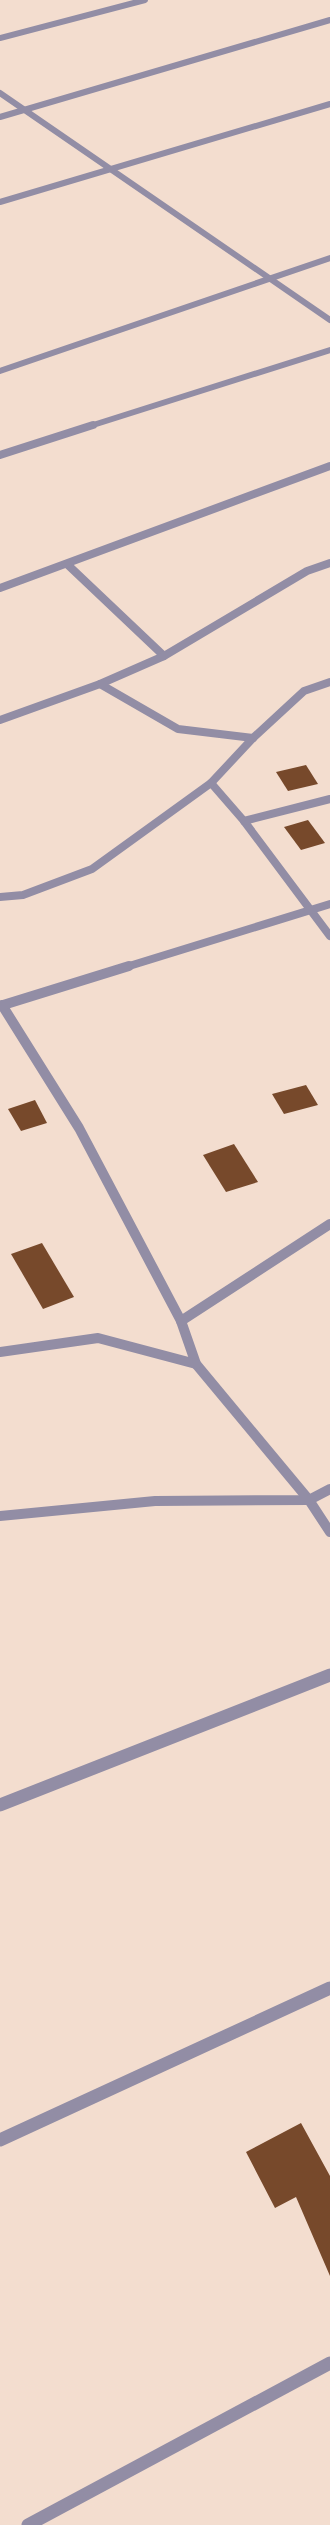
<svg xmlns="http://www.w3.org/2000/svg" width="330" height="2525" viewBox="0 0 330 2525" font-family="Overpass,sans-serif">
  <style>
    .building { fill: #77492b }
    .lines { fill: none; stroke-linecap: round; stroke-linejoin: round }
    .minor-far3 { stroke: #928da5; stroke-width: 6 }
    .minor-far2 { stroke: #928da5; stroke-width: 8 }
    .minor-far1 { stroke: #928da5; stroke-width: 10 }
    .minor { stroke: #928da5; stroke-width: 13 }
  </style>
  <rect width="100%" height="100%" fill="#f3ddcf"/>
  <g class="building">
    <path d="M306,765L318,784L288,791L276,772Z"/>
    <path d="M308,820L325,843L301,850L284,827Z"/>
    <path d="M306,1085L318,1105L284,1114L272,1094Z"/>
    <path d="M35,1100L47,1123L21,1131L8,1109Z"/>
    <path d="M234,1144L258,1182L226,1192L203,1155Z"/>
    <path d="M42,1243L74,1297L43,1309L11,1254Z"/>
    <path d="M301,2123L330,2176V2276L296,2197L275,2208L246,2152Z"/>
  </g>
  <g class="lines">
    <g class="minor-far3">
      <path d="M0,38L145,0"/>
      <path d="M0,93L330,320"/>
      <path d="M0,117L330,20"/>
      <path d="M0,202L330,104"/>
      <path d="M0,371L330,258"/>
      <path d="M90,426L330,350"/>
    </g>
    <g class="minor-far2">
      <path d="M0,455L93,425"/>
      <path d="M68,565L164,656"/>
      <path d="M0,588L330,466"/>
      <path d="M0,720L100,684"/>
      <path d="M253,738L178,729L100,684L164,656L307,571L330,563"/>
      <path d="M211,783L244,821L330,936"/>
      <path d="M244,821L330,799"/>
      <path d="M0,897L23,895L92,869L211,783L253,738L304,691L330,682"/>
      <path d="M126,967L330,904"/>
    </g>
    <g class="minor-far1">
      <path d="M2,1005L79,1128L181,1321L196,1364L309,1500L330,1532"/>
      <path d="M0,1006L129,966"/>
      <path d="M181,1321L330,1224"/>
      <path d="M0,1352L98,1338L196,1364"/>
      <path d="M0,1516L155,1501L309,1500L330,1489"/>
    </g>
    <g class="minor">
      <path d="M0,1805L330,1675"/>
      <path d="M0,2140L330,1988"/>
      <path d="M28,2525L330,2363"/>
    </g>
  </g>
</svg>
